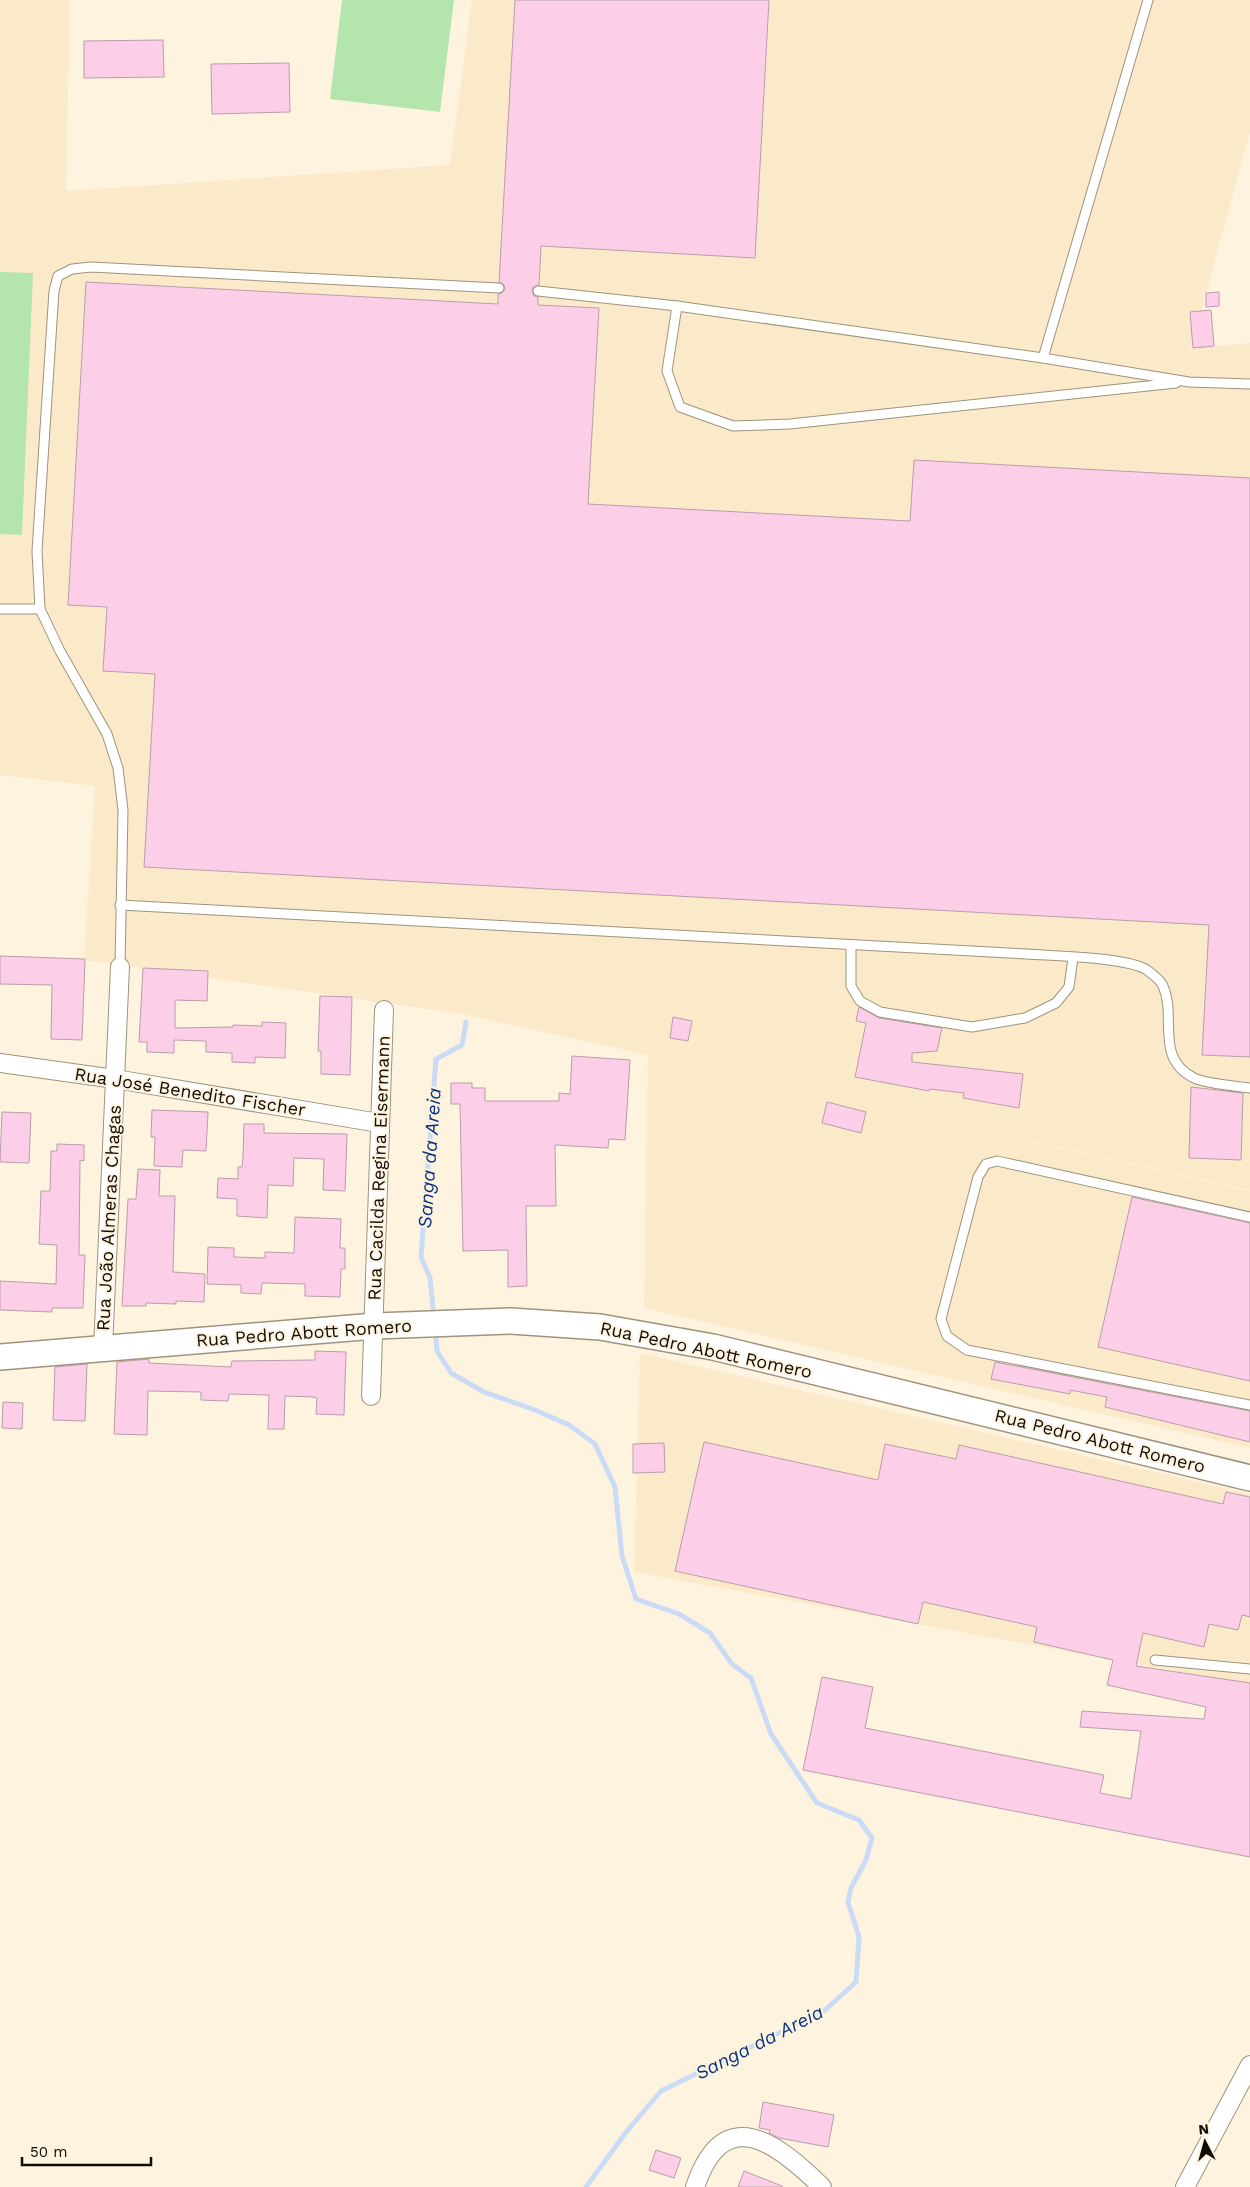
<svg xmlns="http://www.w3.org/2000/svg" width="1250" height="2187" viewBox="0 0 1250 2187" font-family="'Work Sans',sans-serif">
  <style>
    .built { fill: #fbeac9 }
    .green { fill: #b3e5ad }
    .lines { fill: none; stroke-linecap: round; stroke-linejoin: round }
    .stream { stroke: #cbdbf6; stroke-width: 5 }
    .building { fill: #fccee7; stroke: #b89eac }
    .lane-casing { stroke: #9f937c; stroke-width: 11 }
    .street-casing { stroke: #9f937c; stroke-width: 20 }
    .secondary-casing { stroke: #9f937c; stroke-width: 28 }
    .lane { stroke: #fff; stroke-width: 9 }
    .street { stroke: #fff; stroke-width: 18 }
    .secondary { stroke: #fff; stroke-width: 25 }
    .labels { text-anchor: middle; stroke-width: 4; stroke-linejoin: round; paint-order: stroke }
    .street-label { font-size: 18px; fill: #110c05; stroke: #fef3df }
    .water-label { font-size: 19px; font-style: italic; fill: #0b347e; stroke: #fef3df }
  </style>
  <rect width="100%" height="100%" fill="#fef3df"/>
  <g class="built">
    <path d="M0,0H70L66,191L450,165L472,0H1250V132L1191,348L1250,343V1190L741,1076L1250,1191V1448L644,1308L648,1055L462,1014L84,960L95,786L0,775Z"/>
    <path d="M640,1353L1250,1494V1685L634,1572Z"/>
  </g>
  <g class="green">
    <path d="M342,0H454L440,112L330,99Z"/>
    <path d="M0,272L33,273L22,535L0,534Z"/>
  </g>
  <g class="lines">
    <g class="stream">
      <path d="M433,1308L430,1278L421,1257L436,1059L462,1045L466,1022"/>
      <path d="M436,1339L437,1351L451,1373L484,1392L535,1410L569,1425L595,1444L615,1487L622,1556L636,1599L679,1614L710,1633L732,1664L751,1678L771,1734L817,1803L859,1820L872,1838L866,1860L851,1888L848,1902L859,1937L856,1982L824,2011L661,2091L627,2131L586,2187"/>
    </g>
  </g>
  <g class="building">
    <path d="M515,0H769L755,258L541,246L539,285L533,287L532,291L534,296L538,297V305L599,308L588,504L910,521L914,460L1250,478V1057L1202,1055L1209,925L144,867L155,674L103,671L107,607L68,605L86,282L498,304V294L502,293L505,289L504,285L499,282Z"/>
    <path d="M163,40L164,77L84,78V41Z"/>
    <path d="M289,63L290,112L212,114L211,64Z"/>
    <path d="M1219,292V306L1206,307V293Z"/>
    <path d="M1211,310L1214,346L1193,348L1190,312Z"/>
    <path d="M0,956L85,959L82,1040L51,1039L52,985L0,984Z"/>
    <path d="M143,968L208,971L207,1001L175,1000V1028L233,1027V1025L262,1026V1022L286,1023L285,1058L255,1057V1063L232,1062V1053L206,1052V1041L174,1040V1053L147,1052V1042H139Z"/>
    <path d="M320,996L352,997L350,1075L321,1074V1051H318Z"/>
    <path d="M859,1007L879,1018L942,1028L937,1051L912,1053V1062L1023,1074L1019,1108L963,1098L964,1093L930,1089L929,1091L855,1077L866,1023L856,1021Z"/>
    <path d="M673,1017L692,1021L688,1041L670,1038Z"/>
    <path d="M572,1056L630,1060L625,1140L609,1139L608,1148L555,1145L556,1206H526L527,1286L508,1287V1250L463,1251L460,1104H451V1083H472V1088H485V1101H559V1093L570,1094Z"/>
    <path d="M1191,1087L1243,1093L1241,1160L1189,1158Z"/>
    <path d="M827,1102L866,1112L861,1133L822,1123Z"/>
    <path d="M152,1110L208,1112L206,1151L183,1150L182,1167L154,1166L155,1137H151Z"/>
    <path d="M2,1112L31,1113L29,1163L0,1162Z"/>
    <path d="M244,1124H264V1133L347,1134L345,1191L323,1190L324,1159L294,1158L293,1186L268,1185L267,1218L237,1216V1199L217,1198L218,1178L238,1179V1167H242L243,1157Z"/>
    <path d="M57,1144L84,1145V1161L80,1160L79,1255H85L83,1308H52V1312L0,1310V1281L56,1284L57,1245L39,1244L41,1191H50L51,1151H57Z"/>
    <path d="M138,1169L160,1170L159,1196H175L173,1272L205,1274L204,1302L176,1301V1304L146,1303V1306H122L128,1199H136Z"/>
    <path d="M1132,1197L1250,1223V1381L1098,1347Z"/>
    <path d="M295,1217L341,1219L340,1248H345V1269H341L340,1297L305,1296V1284L262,1283L261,1294L241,1293V1285L207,1284L208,1247L234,1248V1257L265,1258V1252L294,1253Z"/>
    <path d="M315,1351L346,1352L344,1415L316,1414L317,1398L313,1397L285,1396L284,1429H268L269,1395L229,1394L228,1401L201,1400V1392L148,1391L147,1435L114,1434L117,1362L149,1359V1363L231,1367L232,1361L315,1360Z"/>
    <path d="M995,1362L1250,1411V1442L1105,1407L1107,1397L1070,1390V1394L991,1379Z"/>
    <path d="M87,1364L85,1421L53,1420L55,1367Z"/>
    <path d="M3,1402L23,1403L22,1429L2,1428Z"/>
    <path d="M704,1442L878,1480L885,1444L956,1459L959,1445L1223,1504L1226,1492L1250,1497V1617L1242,1615L1238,1630L1209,1624L1204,1647L1143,1633L1136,1666L1250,1683V1857L803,1770L822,1677L873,1687L865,1728L1104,1775L1100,1793L1131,1799L1141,1731L1080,1727L1082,1711L1204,1719L1206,1707L1107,1685L1113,1660L1034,1642L1037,1627L923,1602L918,1624L675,1571Z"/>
    <path d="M664,1443L665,1472L633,1473V1444Z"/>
    <path d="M763,2102L834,2115L828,2147L779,2138L769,2133L770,2130L759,2128Z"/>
    <path d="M656,2150L681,2158L674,2178L649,2170Z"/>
    <path d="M744,2171L782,2186V2187H738Z"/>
  </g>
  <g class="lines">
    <defs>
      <g id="lane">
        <path d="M538,291L677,306L1043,358L1189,382L1250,384"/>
        <path d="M677,306L667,371L680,407L733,426L790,424L1176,383"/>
        <path d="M1043,358L1148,0"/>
        <path d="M0,609H40"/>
        <path d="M120,905L1027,954C1053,956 1127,957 1147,970C1152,974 1161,980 1163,986C1177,1017 1154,1058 1194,1078C1207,1084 1235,1086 1250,1088"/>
        <path d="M851,945V986L860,1001L880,1012L972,1027L1025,1018L1056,1003L1069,987L1073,958"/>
        <path d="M120,967L123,810L118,768L107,734L60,651L40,609L37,551L54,291L58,276L72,269L91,267L499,288"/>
        <path d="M1250,1217L997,1161L986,1164L978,1177L941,1319L947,1336L967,1350L1250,1405"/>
        <path d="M1155,1660L1250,1669"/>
      </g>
      <g id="street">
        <path d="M0,1063L115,1079L379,1123"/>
        <path d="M103,1349L120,967"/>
        <path d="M371,1396L384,1010"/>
        <path d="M695,2187C724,2102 776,2142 822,2187"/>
        <path d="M1185,2187L1250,2065"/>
      </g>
      <path id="secondary" d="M0,1357L375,1326L511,1321L600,1327L713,1347L1250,1478"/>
    </defs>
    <use href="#lane" class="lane-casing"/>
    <use href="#street" class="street-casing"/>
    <use href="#secondary" class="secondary-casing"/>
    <use href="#lane" class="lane"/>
    <use href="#street" class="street"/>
    <use href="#secondary" class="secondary"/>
  </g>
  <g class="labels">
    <g class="street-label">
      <text transform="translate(190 1092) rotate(9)" y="6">Rua José Benedito Fischer</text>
      <text transform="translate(379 1168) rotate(-88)" y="6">Rua Cacilda Regina Eisermann</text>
      <text transform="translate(109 1218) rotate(-87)" y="6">Rua João Almeras Chagas</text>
      <text transform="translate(304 1333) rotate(-4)" y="6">Rua Pedro Abott Romero</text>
      <text transform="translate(706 1350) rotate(12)" y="6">Rua Pedro Abott Romero</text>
      <text transform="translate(1100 1441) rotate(14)" y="6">Rua Pedro Abott Romero</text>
    </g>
    <g class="water-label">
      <text transform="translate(429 1158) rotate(-86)" y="7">Sanga da Areia</text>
      <text transform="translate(759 2042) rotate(-27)" y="7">Sanga da Areia</text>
    </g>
  </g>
  <g transform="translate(1205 2142) rotate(354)" stroke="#fef3df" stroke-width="4" paint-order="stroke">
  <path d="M0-4L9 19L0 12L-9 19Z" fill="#110c05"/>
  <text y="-8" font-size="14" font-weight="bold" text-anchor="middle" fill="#110c05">N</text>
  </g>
  <path d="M22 2157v8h129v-8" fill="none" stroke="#110c05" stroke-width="2.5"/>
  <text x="30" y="2157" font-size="15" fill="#110c05" stroke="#fef3df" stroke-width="4" paint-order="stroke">50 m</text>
</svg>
